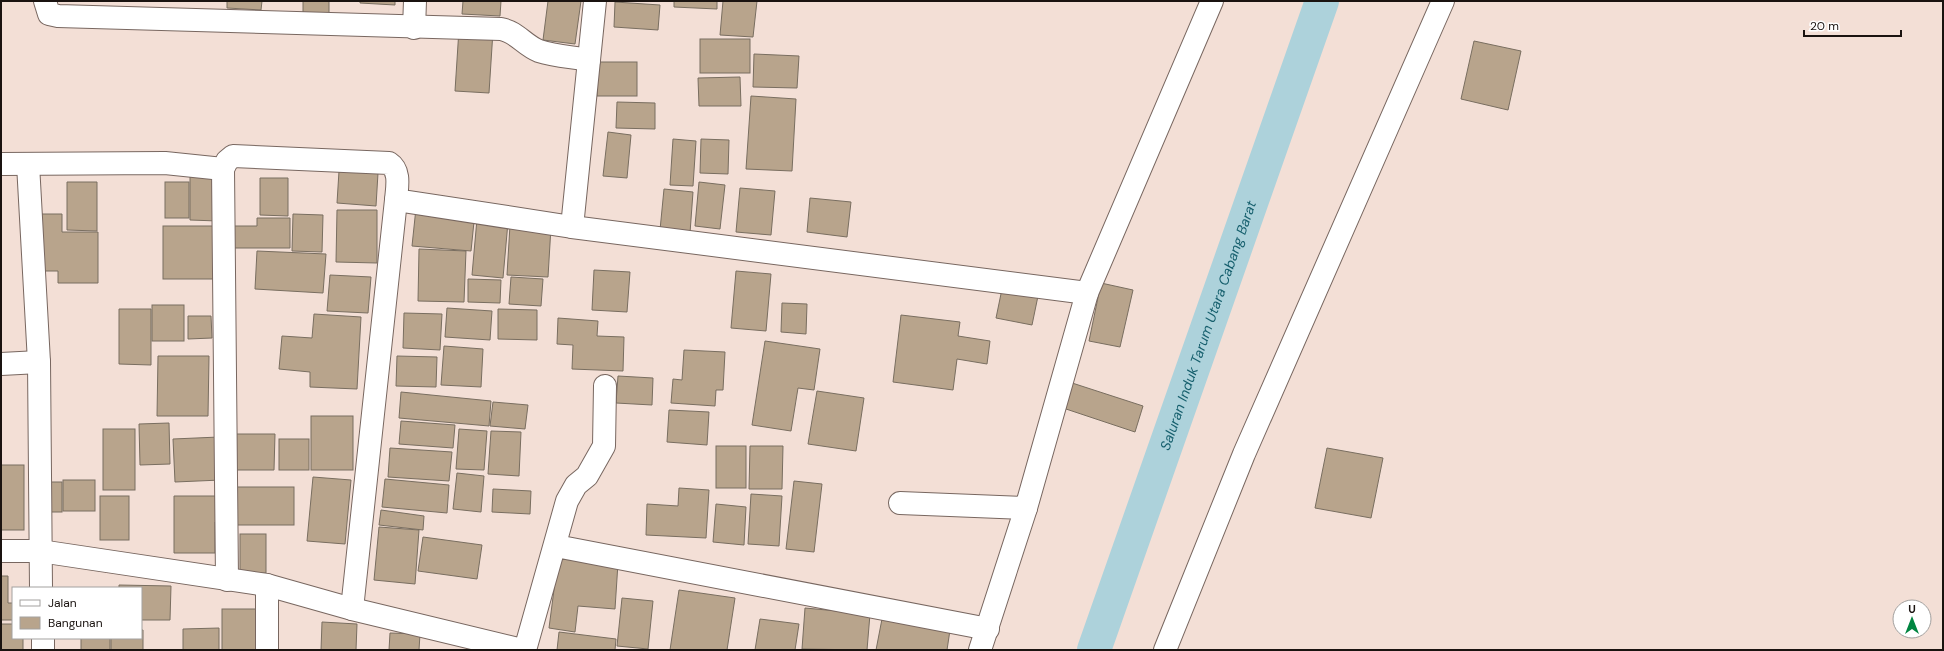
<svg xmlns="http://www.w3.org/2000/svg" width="1944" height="651" viewBox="0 0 1944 651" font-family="'DM Sans',sans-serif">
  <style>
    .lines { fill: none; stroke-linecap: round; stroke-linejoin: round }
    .canal { stroke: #add2db; stroke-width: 34 }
    .building { fill: #b8a48c; stroke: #796e60 }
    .minor-casing { stroke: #786760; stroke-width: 24 }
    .minor { stroke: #fff; stroke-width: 22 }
    .labels { text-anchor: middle; stroke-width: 3.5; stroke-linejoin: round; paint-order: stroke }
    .water-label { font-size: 14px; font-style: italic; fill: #165f6d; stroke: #fff }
  </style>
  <rect width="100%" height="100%" fill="#f3dfd6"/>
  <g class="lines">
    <path class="canal" id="s1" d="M1094,650L1322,1"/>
  </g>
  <g class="building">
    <path d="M227,1H262L261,10L227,8Z"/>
    <path d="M303,1H329V15L303,14Z"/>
    <path d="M360,1H395V5L360,3Z"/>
    <path d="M463,1H501L500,16L462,14Z"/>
    <path d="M548,1H581L575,44L543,40Z"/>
    <path d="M674,1H717V9L674,7Z"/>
    <path d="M723,1H757L753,37L720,35Z"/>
    <path d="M615,2L660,5L658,30L614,27Z"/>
    <path d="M459,29L493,31L489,93L455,91Z"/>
    <rect x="700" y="39" width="50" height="34"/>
    <path d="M1474,41L1521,51L1508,110L1461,99Z"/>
    <path d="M754,54L799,56L797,88L753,87Z"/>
    <rect x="597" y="62" width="40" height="34"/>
    <path d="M740,77L741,106H699L698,78Z"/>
    <path d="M751,96L796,99L792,171L746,169Z"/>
    <path d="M617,102L655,103V129L616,128Z"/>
    <path d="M608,132L631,135L627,178L603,176Z"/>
    <path d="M673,139L696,141L693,186L670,185Z"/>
    <path d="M701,139L729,140L728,174L700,173Z"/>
    <path d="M339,171L378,173L376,206L337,203Z"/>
    <path d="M190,173H218V221L190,220Z"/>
    <path d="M260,178H288V216L260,215Z"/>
    <path d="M67,182H97V231L67,230Z"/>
    <rect x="165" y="182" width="24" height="36"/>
    <path d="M699,182L725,185L720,229L695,226Z"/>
    <path d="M740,188L775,191L771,235L736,232Z"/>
    <path d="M664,189L693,192L690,233L660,230Z"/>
    <path d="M810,198L851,202L847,237L807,232Z"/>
    <path d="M416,208L475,212L471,251L412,246Z"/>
    <path d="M337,210H377V263L336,262Z"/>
    <path d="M39,214H62V232H98V283H58V271H39Z"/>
    <path d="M293,214L323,215L322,252L292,251Z"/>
    <path d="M257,218H290V248H230V226H257Z"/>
    <path d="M477,219L508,222L503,278L472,275Z"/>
    <path d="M510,225L551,227L548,277L507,275Z"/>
    <rect x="163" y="226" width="54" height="53"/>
    <path d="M419,249L466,251L464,302L418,301Z"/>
    <path d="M257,251L326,254L323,293L255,289Z"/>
    <path d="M594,270L630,272L627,312L592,310Z"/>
    <path d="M736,271L771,274L766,331L731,328Z"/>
    <path d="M330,275L371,277L368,313L327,311Z"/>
    <path d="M511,277L543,279L541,306L509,304Z"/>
    <path d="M468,279L501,280L500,303L468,302Z"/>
    <path d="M1101,283L1133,290L1120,347L1089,341Z"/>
    <path d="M1002,289L1038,296L1032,325L996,318Z"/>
    <path d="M782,303L807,304L806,334L781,332Z"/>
    <rect x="152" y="305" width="32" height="36"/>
    <path d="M447,308L492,311L490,340L445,337Z"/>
    <path d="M119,309H151V365L119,364Z"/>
    <path d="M498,309L537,310V340L498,339Z"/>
    <path d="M404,313L442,314L440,350L403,348Z"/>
    <path d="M314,314L361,317L357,389L310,387V372L279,369L282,336L312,338Z"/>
    <path d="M901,315L960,322L958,336L990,341L987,364L957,359L953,390L893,382Z"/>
    <path d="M188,316H211L212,338L188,339Z"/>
    <path d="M558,318L598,321L597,336L624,337L623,371L572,369L573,345L557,344Z"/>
    <path d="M765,341L820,349L814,390L798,388L791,431L752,425Z"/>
    <path d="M444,346L483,349L481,387L441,385Z"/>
    <path d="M684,350L725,352L723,390H716L715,406L671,403L673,379L682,380Z"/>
    <path d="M158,356H209L208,416H157Z"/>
    <path d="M397,356L437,357L436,387L396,386Z"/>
    <path d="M618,376L653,378L652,405L616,403Z"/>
    <path d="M1066,381L1143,406L1135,432L1057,406Z"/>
    <path d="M817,391L864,398L856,451L808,444Z"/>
    <path d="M401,392L491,401L489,426L399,418Z"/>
    <path d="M493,402L528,405L525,429L490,426Z"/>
    <path d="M669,410L709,412L707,445L667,442Z"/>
    <rect x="311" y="416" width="42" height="54"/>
    <path d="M401,421L455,425L453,448L399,444Z"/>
    <path d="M169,423L170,464L140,465L139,424Z"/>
    <rect x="103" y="429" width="32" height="61"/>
    <path d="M459,429L487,431L484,470L456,469Z"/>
    <path d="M491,431L521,432L519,476L488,474Z"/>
    <path d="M233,434H275L274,470H233Z"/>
    <path d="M219,437L221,480L175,482L173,439Z"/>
    <rect x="279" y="439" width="30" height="31"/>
    <rect x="716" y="446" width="30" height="42"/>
    <path d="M750,446H783L782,489H749Z"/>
    <path d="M390,448L452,452L449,481L388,477Z"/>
    <path d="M1327,448L1383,458L1371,518L1315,508Z"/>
    <rect x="1" y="465" width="23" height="65"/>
    <path d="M457,473L484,476L481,512L453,509Z"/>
    <path d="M313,477L351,480L345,544L307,541Z"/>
    <path d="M385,479L449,485L447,513L382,507Z"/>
    <rect x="63" y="480" width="32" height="31"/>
    <path d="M794,481L822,484L814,552L786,549Z"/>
    <rect x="41" y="482" width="21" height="30"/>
    <rect x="235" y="487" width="59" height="38"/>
    <path d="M679,488L709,490L706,538L646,535L647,504L678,506Z"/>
    <path d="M493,489L531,491L530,514L492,512Z"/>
    <path d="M751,494L782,496L779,546L748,544Z"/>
    <rect x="100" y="496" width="29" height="44"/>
    <path d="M174,496H224V522H215V553H174Z"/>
    <path d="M716,504L746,507L744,545L713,542Z"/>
    <path d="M381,510L424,516L423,530L379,525Z"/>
    <path d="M379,527L419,530L415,584L374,580Z"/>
    <rect x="240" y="534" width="26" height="39"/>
    <path d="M423,537L482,545L477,579L418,571Z"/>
    <path d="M558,559L618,563L615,609L578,606L575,632L549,628Z"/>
    <path d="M1,576H8V603H13V620H1Z"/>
    <path d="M119,585L171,586L170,620H141V588H119Z"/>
    <path d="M679,590L735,598L727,650H670Z"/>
    <path d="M622,598L653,601L648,649L617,646Z"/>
    <path d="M805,608L870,614L867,650L802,649Z"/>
    <rect x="222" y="609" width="37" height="41"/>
    <path d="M760,619L799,624L795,650H755Z"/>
    <path d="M882,619L950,630L947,650H876Z"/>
    <path d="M322,622L357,624L356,650H321Z"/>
    <path d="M1,624H13V638H23V650H1Z"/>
    <path d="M219,628V650H183V629Z"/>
    <path d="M141,630H143V650H111V638H141Z"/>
    <path d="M559,632L616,639L615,650H557Z"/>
    <path d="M390,633L420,634L419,650H389Z"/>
    <rect x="81" y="638" width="29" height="12"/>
  </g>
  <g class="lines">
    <defs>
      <g id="minor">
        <path d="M45,1L49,14L58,16L501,29C517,32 524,45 539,51C554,56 573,57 589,60"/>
        <path d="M414,28L415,1"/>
        <path d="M1,164L165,163L223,169L227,161L233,156L389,163C401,171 397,187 396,200L572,227L1087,293"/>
        <path d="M28,164L39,362L41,588"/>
        <path d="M223,169L227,580"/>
        <path d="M572,227L595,1"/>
        <path d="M1,364L39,362"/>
        <path d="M900,503L1026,508"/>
        <path d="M556,546L988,629"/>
        <path d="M1,551H40L267,585L352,609L522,650"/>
        <path d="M267,585V650"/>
        <path d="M352,609L396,200"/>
        <path d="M43,638V650"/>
        <path d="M525,650L567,501L576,485L587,476L604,446L605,386"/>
        <path d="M980,650L1026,508L1087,293L1212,1"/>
        <path d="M1165,650L1244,454L1443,1"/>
      </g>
    </defs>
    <use href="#minor" class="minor-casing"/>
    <use href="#minor" class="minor"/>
  </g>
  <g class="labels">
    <g class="water-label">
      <text dy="5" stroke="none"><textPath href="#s1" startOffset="344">Saluran Induk Tarum Utara Cabang Barat</textPath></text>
    </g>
  </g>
  <rect width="1944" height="651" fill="none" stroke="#1a1310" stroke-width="4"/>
  <rect x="12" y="587" width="130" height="52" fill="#ffffff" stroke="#a3a19f"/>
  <rect x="20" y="600" width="20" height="6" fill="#ffffff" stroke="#a3a19f"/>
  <text x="48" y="607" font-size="12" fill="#1a1310">Jalan</text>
  <rect x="20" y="617" width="20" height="12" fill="#b8a48c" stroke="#a3a19f"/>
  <text x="48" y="627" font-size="12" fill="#1a1310">Bangunan</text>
  <g transform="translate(1912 619)"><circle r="19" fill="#ffffff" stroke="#a3a19f"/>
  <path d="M0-3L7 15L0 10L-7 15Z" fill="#008540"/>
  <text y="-6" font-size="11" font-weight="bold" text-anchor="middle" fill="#1a1310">U</text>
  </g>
  <path d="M1804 30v6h97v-6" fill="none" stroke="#1a1310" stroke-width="2"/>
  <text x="1810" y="30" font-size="12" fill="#1a1310" stroke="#ffffff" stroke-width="3" paint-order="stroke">20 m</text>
</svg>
